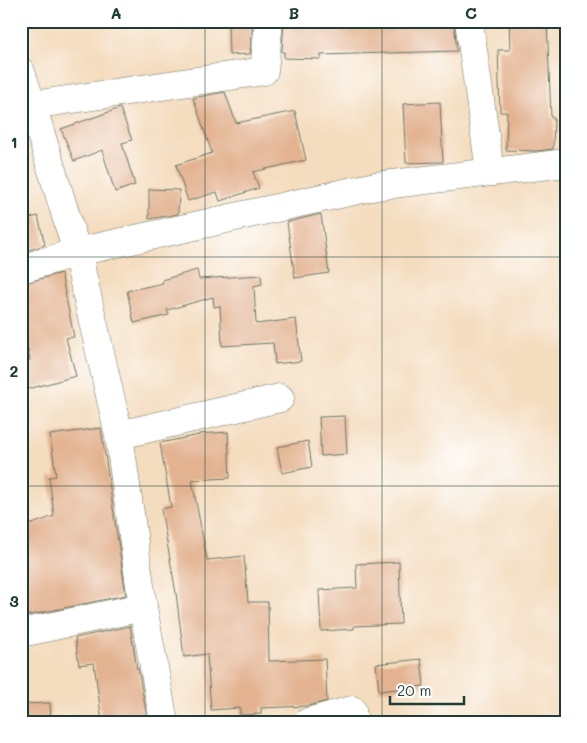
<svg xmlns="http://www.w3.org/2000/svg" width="587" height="743" viewBox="0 0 587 743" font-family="Mali,sans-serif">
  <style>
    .building { fill: #e3b391 }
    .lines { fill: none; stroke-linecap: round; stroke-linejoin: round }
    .street-casing { stroke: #6a7564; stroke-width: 29 }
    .street { stroke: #fff; stroke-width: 28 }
    .grid { fill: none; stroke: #1f3d34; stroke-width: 1; stroke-opacity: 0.55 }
    .neatline { fill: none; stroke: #1f3d34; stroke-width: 2 }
    .grid-label { font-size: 16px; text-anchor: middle; font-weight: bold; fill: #1f3d34 }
  </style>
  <rect width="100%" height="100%" fill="#fff"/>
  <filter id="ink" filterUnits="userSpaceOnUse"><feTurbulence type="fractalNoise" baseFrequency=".02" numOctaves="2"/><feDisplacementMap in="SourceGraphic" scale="10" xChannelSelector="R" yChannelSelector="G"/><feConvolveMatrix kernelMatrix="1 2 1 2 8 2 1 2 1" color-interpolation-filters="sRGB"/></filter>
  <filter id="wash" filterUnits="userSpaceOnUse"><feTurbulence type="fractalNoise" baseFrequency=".0096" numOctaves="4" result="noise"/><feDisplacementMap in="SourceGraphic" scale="20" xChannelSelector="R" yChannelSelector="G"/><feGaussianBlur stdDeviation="1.12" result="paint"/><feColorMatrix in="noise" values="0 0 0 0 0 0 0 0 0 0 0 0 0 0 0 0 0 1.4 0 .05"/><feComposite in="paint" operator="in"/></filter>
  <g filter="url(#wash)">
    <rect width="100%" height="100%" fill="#f4dcbe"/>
    <g id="blocks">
      <g class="building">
        <path d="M228,21H253L250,54L229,55Z"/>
        <path d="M284,21H454L457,51L321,55V59L284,58V52H282Z"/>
        <path d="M509,21H547L551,118H554L553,149L537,151L506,150L507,112H500L498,50H510Z"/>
        <path d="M225,92L236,123L295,111L306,160L253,172L259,188L220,201L217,192L188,201L176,165L212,153L193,98Z"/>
        <path d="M440,102L443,162L406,163L403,104Z"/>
        <path d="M120,108L132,140L122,143L135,185L115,192L102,150L74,161L61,129Z"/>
        <path d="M149,189L179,190L178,214L149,219Z"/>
        <path d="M321,214L329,273L295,278L287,222Z"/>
        <path d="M38,216L45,245L21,253V220Z"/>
        <path d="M197,270L199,279L261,275L262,284L254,286L256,324L296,319L301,361L275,364L273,343L222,346L220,306L214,307L213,297L167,310L169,315L134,323L127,291L163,283L162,280Z"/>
        <path d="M61,273L74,337L66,338L76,376L21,391V362L30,360L21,319V284Z"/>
        <path d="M345,416L347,454L321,456L319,417Z"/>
        <path d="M101,428L126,595L21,617V528L54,516L49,477L56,476L50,435Z"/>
        <path d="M228,432L230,478L192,480L207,560L244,556L248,602H268L269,661L325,659L327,701L308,706L261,708V714L240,715V708L211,710L207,654L184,657L176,593L161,509L171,507L160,443L199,435V434Z"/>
        <path d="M308,441L312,467L282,473L277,447Z"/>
        <path d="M399,562L401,624L354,626V629L321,631L319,590L357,588L356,564Z"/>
        <path d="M130,626L137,669L138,668L148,722H102L94,663L79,665L75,638Z"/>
        <path d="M421,659L424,686L379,691L376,664Z"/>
        <path d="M50,703L51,722H21V704Z"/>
      </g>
    </g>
  </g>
  <g filter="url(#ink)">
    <use href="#blocks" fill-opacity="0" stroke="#6a7564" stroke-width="1"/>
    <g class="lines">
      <defs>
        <g id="street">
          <path d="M469,21L490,171"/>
          <path d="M21,72L32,105L21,106"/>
          <path d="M21,269L77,252L376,186L566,163"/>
          <path d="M119,435L280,398"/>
          <path d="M21,633L143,607"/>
          <path d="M164,722L143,607L119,435L77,252L32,105L264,71L269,21"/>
          <path d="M308,722L352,710L354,722"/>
        </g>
      </defs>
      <use href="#street" class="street-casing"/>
      <use href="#street" class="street"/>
    </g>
  </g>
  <path class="grid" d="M205,21V722M382,21V722M21,257H566M21,486H566"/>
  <rect width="587" height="743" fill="none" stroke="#fff" stroke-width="55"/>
  <path d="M390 696v8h74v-8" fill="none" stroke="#1f3d34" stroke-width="2.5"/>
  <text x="397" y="696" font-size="15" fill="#1f3d34" stroke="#ffffff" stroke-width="4" paint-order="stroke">20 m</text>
  <rect x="28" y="28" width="532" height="688" class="neatline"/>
  <g class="grid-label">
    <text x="116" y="19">A</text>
    <text x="294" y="19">B</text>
    <text x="471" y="19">C</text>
    <text x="14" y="148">1</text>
    <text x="14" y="377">2</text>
    <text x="14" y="607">3</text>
  </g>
</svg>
